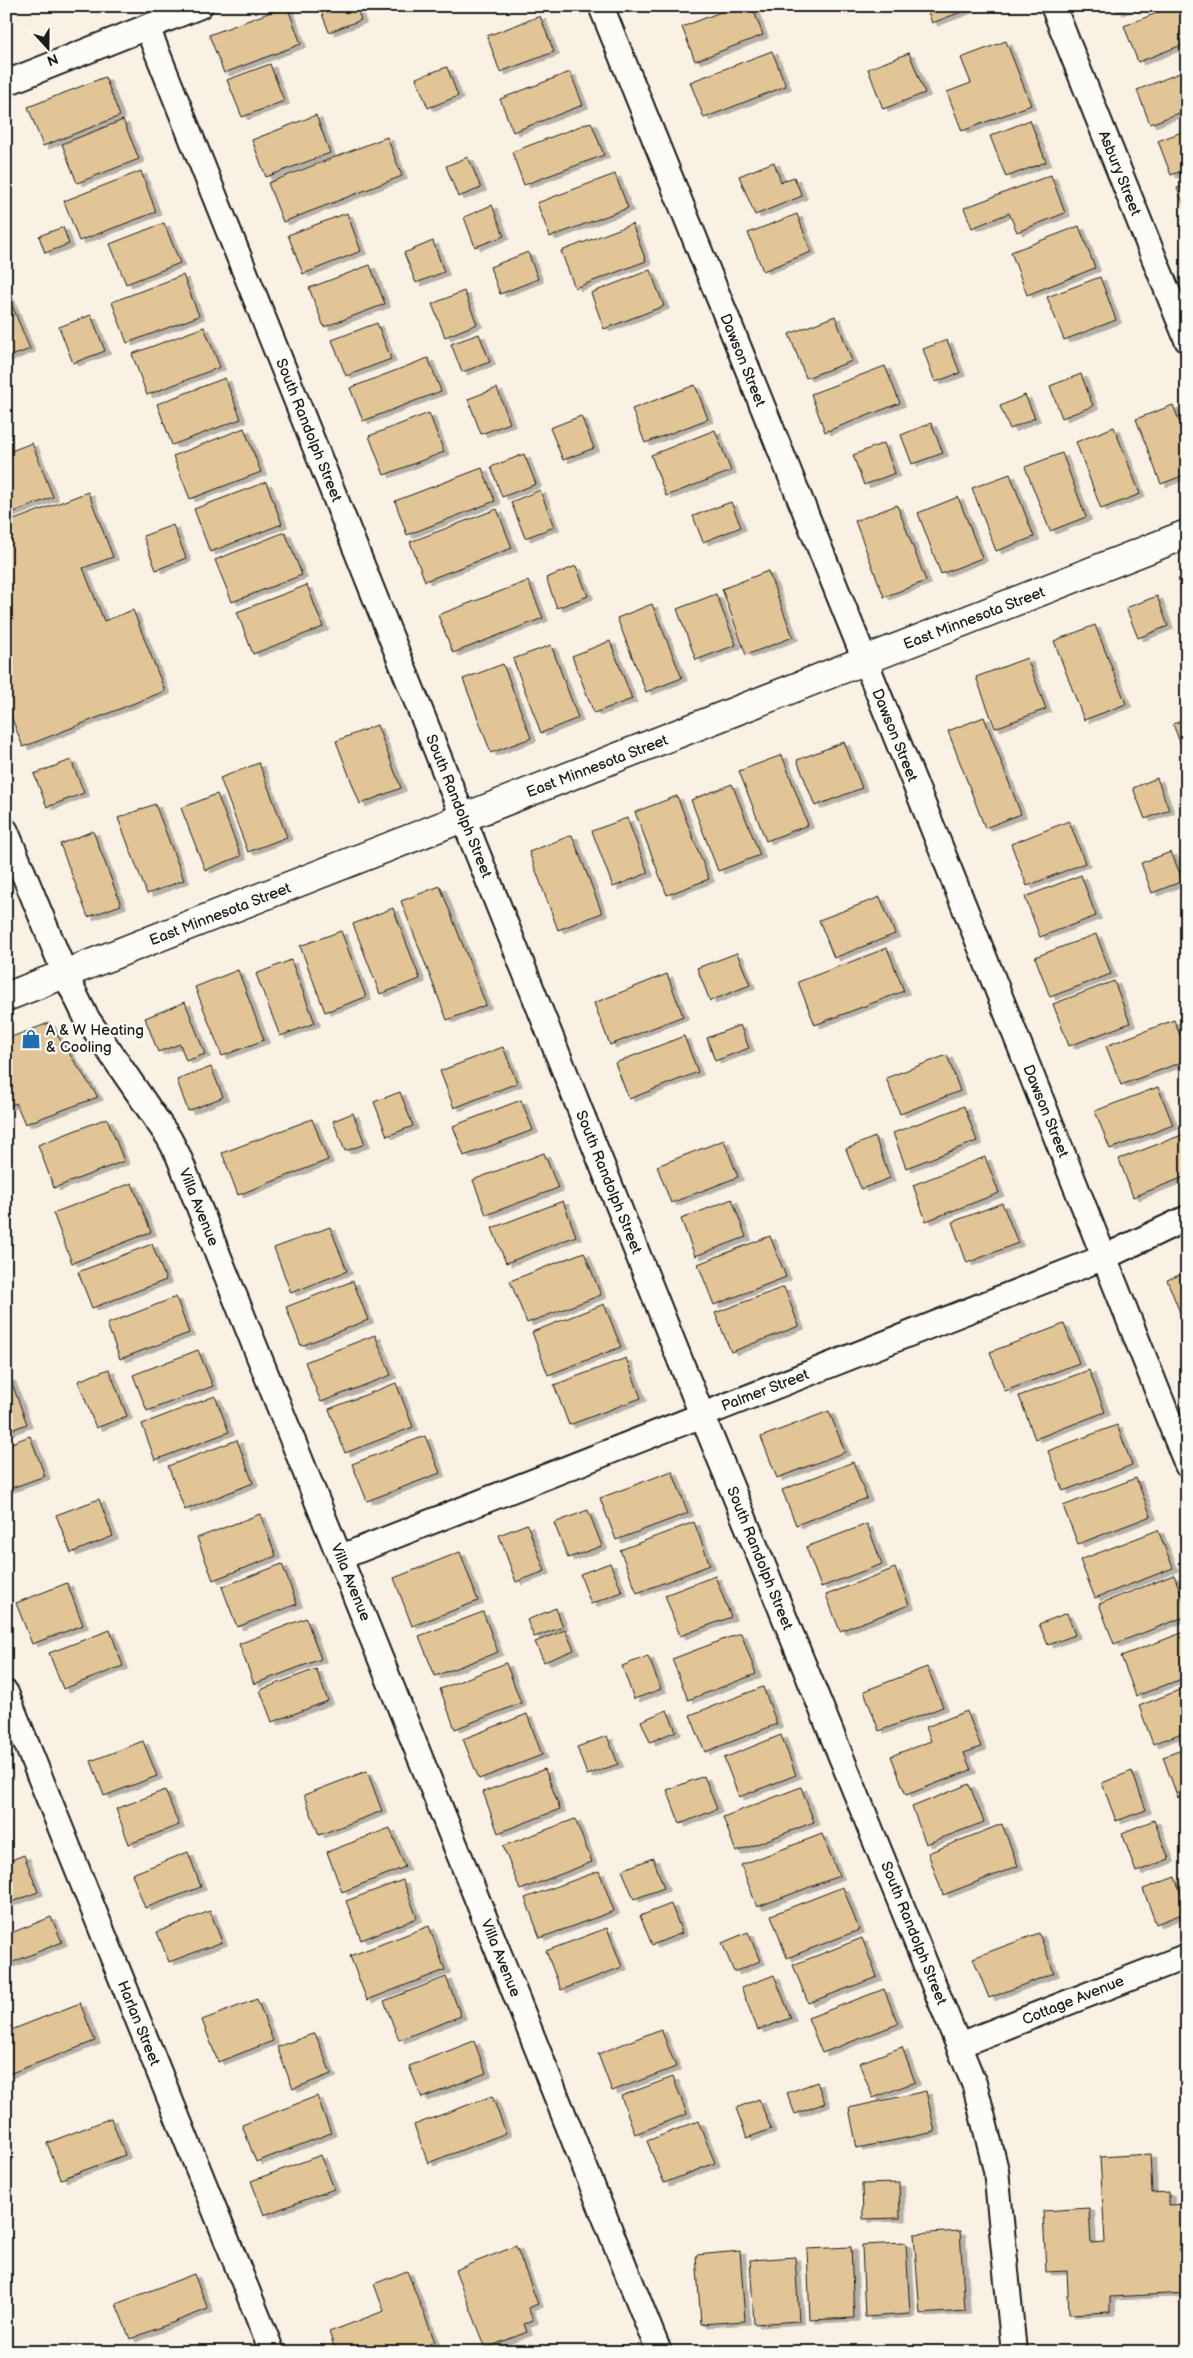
<svg xmlns="http://www.w3.org/2000/svg" width="1193" height="2358" viewBox="0 0 1193 2358" font-family="'Balsamiq Sans',sans-serif">
  <style>
    .building { fill: #e2c596; stroke: #1c1c1c; filter: url(#shadow) }
    .lines { fill: none; stroke-linecap: round; stroke-linejoin: round }
    .street-casing { stroke: #1c1c1c; stroke-width: 28 }
    .secondary-casing { stroke: #1c1c1c; stroke-width: 31 }
    .street { stroke: #fdfcf7; stroke-width: 24 }
    .secondary { stroke: #fdfcf7; stroke-width: 28 }
    .labels { text-anchor: middle; stroke-width: 4.5; stroke-linejoin: round; paint-order: stroke }
    .street-label { font-size: 15px; fill: #1c1c1c; stroke: #fdfcf7 }
    .poi-label { font-size: 15px; fill: #1c1c1c; stroke: #fdfcf7; text-anchor: start }
  </style>
  <defs>
    <filter id="shadow"><feDropShadow dx="5.5" dy="3" stdDeviation="0" flood-color="#0004"/></filter>
  </defs>
  <rect width="100%" height="100%" fill="#f8f1e4"/>
  <filter id="ink" filterUnits="userSpaceOnUse"><feTurbulence type="fractalNoise" baseFrequency=".02" numOctaves="2"/><feDisplacementMap in="SourceGraphic" scale="10" xChannelSelector="R" yChannelSelector="G"/><feConvolveMatrix kernelMatrix="1 2 1 2 8 2 1 2 1" color-interpolation-filters="sRGB"/></filter>
  <g filter="url(#ink)">
    <g class="building">
      <path d="M287,6L301,44L224,73L209,35Z"/>
      <path d="M319,6H356L361,20L329,32Z"/>
      <path d="M736,6H752L763,35L695,61L682,27Z"/>
      <path d="M926,6H977L932,23Z"/>
      <path d="M1114,6H1133L1117,12Z"/>
      <path d="M1174,6H1180L1187,25V43L1138,62L1124,26Z"/>
      <path d="M540,16L554,52L500,72L487,36Z"/>
      <path d="M1006,41L1031,105L962,131L947,92L971,83L961,58Z"/>
      <path d="M772,51L786,86L704,118L690,82Z"/>
      <path d="M909,53L925,93L883,109L868,69Z"/>
      <path d="M270,64L284,101L242,117L227,80Z"/>
      <path d="M447,67L458,96L428,108L416,78Z"/>
      <path d="M1187,70V110L1150,124L1137,90Z"/>
      <path d="M570,72L583,105L513,132L500,99Z"/>
      <path d="M105,77L120,116L43,146L28,107Z"/>
      <path d="M316,115L330,153L266,177L252,140Z"/>
      <path d="M123,120L139,159L77,183L62,144Z"/>
      <path d="M1030,120L1046,162L1006,177L990,136Z"/>
      <path d="M591,122L604,155L524,185L512,152Z"/>
      <path d="M1187,130V169L1171,175L1158,141Z"/>
      <path d="M387,137L402,176L283,222L268,183Z"/>
      <path d="M468,157L481,188L458,197L446,166Z"/>
      <path d="M774,162L781,182L794,177L802,196L755,215L739,176Z"/>
      <path d="M141,171L156,212L79,241L64,201Z"/>
      <path d="M615,174L628,208L550,237L537,203Z"/>
      <path d="M1051,175L1065,213L1017,232L1009,213L972,228L964,208Z"/>
      <path d="M1187,185V213L1177,188Z"/>
      <path d="M492,205L504,236L475,247L464,217Z"/>
      <path d="M347,213L361,251L303,274L288,235Z"/>
      <path d="M797,214L811,252L763,271L748,233Z"/>
      <path d="M164,223L180,263L126,284L110,244Z"/>
      <path d="M632,224L646,261L575,288L561,251Z"/>
      <path d="M1079,226L1095,268L1027,295L1011,252Z"/>
      <path d="M63,227L69,244L45,253L39,236Z"/>
      <path d="M433,241L444,272L416,283L404,253Z"/>
      <path d="M528,252L538,279L500,294L490,267Z"/>
      <path d="M370,265L385,304L324,327L309,288Z"/>
      <path d="M650,270L664,306L604,329L591,293Z"/>
      <path d="M183,275L199,316L127,343L112,302Z"/>
      <path d="M1100,277L1116,320L1064,340L1047,297Z"/>
      <path d="M6,291L30,349L6,358Z"/>
      <path d="M464,291L477,324L445,337L432,304Z"/>
      <path d="M91,315L105,351L73,363L59,327Z"/>
      <path d="M835,316L852,361L806,378L789,334Z"/>
      <path d="M377,323L391,359L346,376L332,340Z"/>
      <path d="M204,327L220,367L147,395L132,354Z"/>
      <path d="M479,334L490,362L462,372L451,344Z"/>
      <path d="M947,340L960,373L935,382L923,349Z"/>
      <path d="M428,358L441,391L363,421L350,388Z"/>
      <path d="M885,366L900,403L825,432L811,394Z"/>
      <path d="M1081,374L1093,406L1062,418L1050,386Z"/>
      <path d="M225,378L241,419L172,445L157,404Z"/>
      <path d="M695,385L708,419L645,443L632,409Z"/>
      <path d="M497,388L510,423L481,434L468,399Z"/>
      <path d="M1025,395L1035,418L1010,429L1000,406Z"/>
      <path d="M1173,405L1187,441V474L1161,484L1136,419Z"/>
      <path d="M429,413L444,452L384,475L369,436Z"/>
      <path d="M581,416L594,448L563,460L550,428Z"/>
      <path d="M931,423L943,453L912,464L901,435Z"/>
      <path d="M1114,427L1140,494L1101,509L1076,442Z"/>
      <path d="M244,428L261,472L190,499L173,456Z"/>
      <path d="M715,430L731,471L666,496L651,455Z"/>
      <path d="M32,443L53,497L6,515V453Z"/>
      <path d="M884,443L895,473L864,485L853,455Z"/>
      <path d="M1062,453L1086,517L1050,531L1025,467Z"/>
      <path d="M524,454L536,484L502,497L491,467Z"/>
      <path d="M482,468L495,501L407,535L395,501Z"/>
      <path d="M1010,474L1034,537L996,551L972,488Z"/>
      <path d="M266,482L282,524L210,552L194,509Z"/>
      <path d="M540,490L554,527L525,538L511,502Z"/>
      <path d="M88,492L113,557L83,568L104,621L133,610L165,691L23,747L6,703V523Z"/>
      <path d="M958,497L982,558L941,574L918,513Z"/>
      <path d="M731,502L741,527L703,542L693,516Z"/>
      <path d="M897,505L926,581L884,597L855,521Z"/>
      <path d="M497,509L512,548L425,581L410,542Z"/>
      <path d="M173,525L186,558L156,570L143,536Z"/>
      <path d="M285,532L302,575L232,602L215,560Z"/>
      <path d="M576,566L588,596L557,608L546,578Z"/>
      <path d="M768,571L793,637L746,655L722,589Z"/>
      <path d="M1187,576V601L1178,579Z"/>
      <path d="M528,581L543,618L453,653L438,615Z"/>
      <path d="M307,585L323,627L253,654L237,612Z"/>
      <path d="M716,594L736,645L696,660L677,609Z"/>
      <path d="M1157,596L1168,626L1138,638L1126,608Z"/>
      <path d="M652,604L682,678L646,692L617,618Z"/>
      <path d="M1095,625L1126,704L1084,720L1054,641Z"/>
      <path d="M610,641L632,699L594,713L572,656Z"/>
      <path d="M551,645L578,718L541,733L513,659Z"/>
      <path d="M1027,658L1046,709L995,728L976,677Z"/>
      <path d="M503,664L531,738L491,753L463,679Z"/>
      <path d="M984,717L1021,814L985,828L948,731Z"/>
      <path d="M1187,719V752L1184,753L1173,724Z"/>
      <path d="M377,725L401,788L360,804L336,741Z"/>
      <path d="M844,742L862,788L815,806L797,760Z"/>
      <path d="M782,755L808,825L766,841L739,771Z"/>
      <path d="M71,760L84,793L47,807L34,774Z"/>
      <path d="M259,763L287,837L248,852L220,778Z"/>
      <path d="M1157,778L1169,810L1145,819L1133,788Z"/>
      <path d="M732,784L760,855L718,871L691,800Z"/>
      <path d="M217,794L241,856L205,870L181,808Z"/>
      <path d="M677,796L709,879L667,895L635,812Z"/>
      <path d="M155,804L184,880L147,894L118,818Z"/>
      <path d="M627,818L648,873L613,887L592,831Z"/>
      <path d="M1069,821L1085,863L1027,886L1011,844Z"/>
      <path d="M93,831L121,905L88,917L60,844Z"/>
      <path d="M572,835L602,913L558,930L529,852Z"/>
      <path d="M1171,852L1183,881L1152,893L1141,863Z"/>
      <path d="M1081,875L1096,916L1040,937L1025,897Z"/>
      <path d="M440,886L486,1005L447,1020L401,901Z"/>
      <path d="M880,897L895,934L834,958L819,920Z"/>
      <path d="M393,908L420,979L380,994L353,924Z"/>
      <path d="M341,931L366,997L325,1012L300,946Z"/>
      <path d="M1096,934L1111,974L1050,997L1035,957Z"/>
      <path d="M887,948L904,991L815,1025L798,982Z"/>
      <path d="M737,953L750,985L710,1001L697,968Z"/>
      <path d="M291,960L315,1023L280,1036L256,974Z"/>
      <path d="M238,970L264,1040L222,1056L195,987Z"/>
      <path d="M667,974L683,1016L610,1045L594,1003Z"/>
      <path d="M1114,981L1130,1023L1069,1046L1053,1004Z"/>
      <path d="M185,1002L205,1054L186,1061L180,1044L158,1052L145,1018Z"/>
      <path d="M1174,1020L1187,1053V1060L1121,1085L1106,1046Z"/>
      <path d="M49,1023L98,1097L25,1124L16,1103L6,1107V1039Z"/>
      <path d="M740,1025L749,1048L715,1061L707,1038Z"/>
      <path d="M684,1036L698,1072L629,1099L615,1063Z"/>
      <path d="M503,1047L517,1083L454,1108L440,1071Z"/>
      <path d="M947,1055L960,1091L900,1114L886,1078Z"/>
      <path d="M211,1067L223,1097L188,1111L177,1080Z"/>
      <path d="M1158,1087L1173,1125L1110,1149L1095,1111Z"/>
      <path d="M400,1092L413,1126L387,1136L374,1102Z"/>
      <path d="M521,1100L533,1130L464,1156L453,1126Z"/>
      <path d="M964,1106L977,1141L906,1168L893,1133Z"/>
      <path d="M353,1113L365,1144L345,1151L333,1121Z"/>
      <path d="M107,1118L124,1161L54,1188L38,1145Z"/>
      <path d="M312,1119L328,1160L238,1195L222,1153Z"/>
      <path d="M1187,1133V1176L1133,1197L1119,1159Z"/>
      <path d="M875,1137L890,1178L861,1189L846,1149Z"/>
      <path d="M724,1140L738,1177L671,1203L657,1166Z"/>
      <path d="M544,1153L558,1188L486,1215L473,1180Z"/>
      <path d="M985,1157L999,1193L926,1221L913,1185Z"/>
      <path d="M132,1183L151,1232L72,1263L53,1213Z"/>
      <path d="M732,1199L746,1237L695,1256L681,1219Z"/>
      <path d="M563,1201L576,1236L506,1263L492,1228Z"/>
      <path d="M1002,1203L1018,1243L967,1263L952,1222Z"/>
      <path d="M330,1227L347,1271L291,1293L274,1248Z"/>
      <path d="M770,1236L786,1277L714,1305L698,1264Z"/>
      <path d="M152,1244L166,1280L92,1308L78,1272Z"/>
      <path d="M584,1252L601,1295L527,1323L510,1281Z"/>
      <path d="M1187,1272V1313L1181,1315L1167,1280Z"/>
      <path d="M353,1281L368,1320L301,1346L286,1307Z"/>
      <path d="M784,1287L799,1326L731,1352L715,1313Z"/>
      <path d="M176,1297L189,1333L120,1359L107,1324Z"/>
      <path d="M604,1304L621,1347L548,1375L532,1332Z"/>
      <path d="M1064,1324L1079,1363L1005,1391L990,1352Z"/>
      <path d="M375,1335L391,1375L321,1402L305,1362Z"/>
      <path d="M198,1350L213,1386L147,1411L133,1375Z"/>
      <path d="M626,1358L641,1398L569,1425L554,1385Z"/>
      <path d="M109,1369L127,1416L96,1428L78,1381Z"/>
      <path d="M1089,1370L1105,1412L1035,1439L1019,1396Z"/>
      <path d="M10,1378L27,1424L6,1432V1379Z"/>
      <path d="M396,1383L413,1427L345,1453L329,1409Z"/>
      <path d="M215,1396L229,1432L155,1460L142,1424Z"/>
      <path d="M829,1411L845,1452L777,1478L761,1437Z"/>
      <path d="M1117,1425L1132,1465L1063,1491L1048,1451Z"/>
      <path d="M30,1436L45,1476L6,1490V1445Z"/>
      <path d="M425,1436L440,1473L367,1501L352,1464Z"/>
      <path d="M237,1440L253,1483L185,1510L168,1466Z"/>
      <path d="M853,1462L867,1498L796,1525L782,1490Z"/>
      <path d="M672,1471L688,1513L616,1540L600,1498Z"/>
      <path d="M1136,1478L1151,1516L1078,1544L1063,1506Z"/>
      <path d="M99,1499L113,1536L71,1553L56,1515Z"/>
      <path d="M588,1510L602,1546L568,1558L554,1523Z"/>
      <path d="M260,1514L276,1556L213,1580L197,1538Z"/>
      <path d="M694,1522L710,1565L637,1593L620,1550Z"/>
      <path d="M527,1524L545,1571L516,1582L499,1535Z"/>
      <path d="M867,1524L882,1564L821,1587L806,1547Z"/>
      <path d="M1158,1530L1173,1568L1095,1598L1080,1560Z"/>
      <path d="M460,1552L478,1601L412,1626L394,1578Z"/>
      <path d="M610,1563L622,1592L591,1604L580,1574Z"/>
      <path d="M282,1564L297,1604L237,1627L222,1587Z"/>
      <path d="M895,1568L909,1605L840,1631L826,1595Z"/>
      <path d="M1174,1575L1187,1609V1616L1114,1644L1099,1604Z"/>
      <path d="M715,1576L731,1617L680,1636L665,1595Z"/>
      <path d="M67,1583L83,1625L32,1644L16,1603Z"/>
      <path d="M556,1608L563,1627L534,1637L527,1620Z"/>
      <path d="M483,1612L498,1652L435,1676L419,1636Z"/>
      <path d="M1067,1613L1075,1635L1048,1645L1039,1624Z"/>
      <path d="M306,1618L321,1659L254,1684L239,1644Z"/>
      <path d="M110,1630L123,1666L63,1689L49,1653Z"/>
      <path d="M565,1630L574,1650L544,1662L535,1642Z"/>
      <path d="M1187,1631V1677L1136,1696L1121,1656Z"/>
      <path d="M741,1633L756,1674L688,1700L672,1659Z"/>
      <path d="M648,1656L661,1689L634,1699L622,1666Z"/>
      <path d="M506,1663L521,1703L455,1729L440,1689Z"/>
      <path d="M927,1667L943,1707L879,1731L864,1691Z"/>
      <path d="M316,1669L328,1701L272,1722L260,1690Z"/>
      <path d="M763,1687L777,1724L705,1752L690,1715Z"/>
      <path d="M1187,1687V1731L1153,1744L1139,1706Z"/>
      <path d="M667,1710L676,1731L650,1742L641,1721Z"/>
      <path d="M967,1711L981,1747L964,1753L971,1770L906,1795L891,1756L931,1741L926,1727Z"/>
      <path d="M527,1714L542,1755L479,1779L463,1739Z"/>
      <path d="M781,1735L796,1775L739,1797L724,1758Z"/>
      <path d="M607,1736L618,1764L587,1775L577,1747Z"/>
      <path d="M143,1741L157,1776L104,1796L91,1761Z"/>
      <path d="M1187,1748V1795L1178,1798L1163,1757Z"/>
      <path d="M545,1769L560,1809L498,1833L483,1792Z"/>
      <path d="M367,1771L382,1811L319,1835L304,1795Z"/>
      <path d="M1132,1771L1146,1810L1116,1821L1102,1783Z"/>
      <path d="M704,1776L717,1809L680,1824L667,1790Z"/>
      <path d="M969,1784L984,1822L926,1844L912,1807Z"/>
      <path d="M801,1787L814,1822L736,1852L723,1817Z"/>
      <path d="M165,1790L179,1825L129,1844L116,1809Z"/>
      <path d="M575,1819L592,1862L520,1890L503,1846Z"/>
      <path d="M1154,1820L1169,1859L1136,1872L1122,1833Z"/>
      <path d="M1002,1824L1018,1866L943,1895L928,1853Z"/>
      <path d="M390,1828L405,1867L342,1892L327,1852Z"/>
      <path d="M822,1834L839,1876L757,1907L741,1865Z"/>
      <path d="M188,1852L201,1887L145,1908L132,1874Z"/>
      <path d="M24,1855L38,1892L6,1904V1862Z"/>
      <path d="M653,1858L664,1888L634,1899L622,1870Z"/>
      <path d="M599,1871L614,1911L540,1938L525,1898Z"/>
      <path d="M1175,1877L1187,1912L1156,1924L1143,1889Z"/>
      <path d="M403,1880L417,1918L361,1940L346,1901Z"/>
      <path d="M843,1887L859,1930L787,1958L771,1915Z"/>
      <path d="M671,1904L682,1933L652,1945L640,1916Z"/>
      <path d="M210,1911L222,1942L169,1962L157,1932Z"/>
      <path d="M51,1917L62,1942L6,1965V1935Z"/>
      <path d="M429,1926L445,1970L367,2000L350,1956Z"/>
      <path d="M607,1928L622,1967L561,1990L546,1951Z"/>
      <path d="M748,1932L760,1961L734,1972L722,1943Z"/>
      <path d="M1039,1933L1054,1973L989,1998L973,1958Z"/>
      <path d="M862,1938L877,1977L808,2003L793,1965Z"/>
      <path d="M774,1975L791,2018L758,2030L741,1988Z"/>
      <path d="M446,1977L461,2016L399,2040L384,2001Z"/>
      <path d="M884,1989L898,2024L822,2053L808,2018Z"/>
      <path d="M257,1999L273,2041L218,2062L202,2020Z"/>
      <path d="M80,2003L95,2041L6,2075V2032Z"/>
      <path d="M661,2029L676,2067L612,2091L598,2054Z"/>
      <path d="M315,2033L331,2074L293,2089L277,2047Z"/>
      <path d="M474,2041L486,2073L422,2098L409,2066Z"/>
      <path d="M902,2047L915,2082L873,2098L859,2063Z"/>
      <path d="M673,2077L687,2114L635,2134L621,2096Z"/>
      <path d="M817,2082L825,2103L795,2114L787,2093Z"/>
      <path d="M926,2091L935,2132L857,2148L849,2108Z"/>
      <path d="M317,2096L331,2133L256,2162L242,2125Z"/>
      <path d="M492,2096L506,2133L428,2163L414,2125Z"/>
      <path d="M759,2099L771,2129L747,2138L736,2108Z"/>
      <path d="M111,2118L125,2155L61,2179L47,2143Z"/>
      <path d="M698,2121L715,2163L664,2183L647,2141Z"/>
      <path d="M1150,2154L1152,2193L1169,2192V2205L1187,2204V2293L1110,2297V2312L1069,2314L1067,2271L1046,2272L1043,2211L1089,2208L1091,2243L1105,2242L1100,2157Z"/>
      <path d="M321,2155L334,2189L264,2215L251,2181Z"/>
      <path d="M899,2183L900,2218L863,2219L862,2184Z"/>
      <path d="M960,2231L965,2311L920,2314L914,2234Z"/>
      <path d="M906,2243L910,2314L865,2317L862,2245Z"/>
      <path d="M516,2246L538,2304L528,2308L533,2320L524,2324L527,2332L486,2348L455,2270Z"/>
      <path d="M851,2247L854,2318L810,2320L807,2249Z"/>
      <path d="M740,2251L745,2321L701,2324L696,2255Z"/>
      <path d="M795,2257L799,2321L754,2324L750,2260Z"/>
      <path d="M407,2271L435,2342L409,2352H336L329,2332L384,2311L374,2284Z"/>
      <path d="M194,2274L208,2309L130,2339L116,2304Z"/>
    </g>
    <g class="lines">
      <defs>
        <g id="street">
          <path d="M601,6L942,851L1187,1465"/>
          <path d="M1053,6L1187,340"/>
          <path d="M147,27L702,1415L975,2086L996,2170L1014,2352"/>
          <path d="M6,83L200,6"/>
          <path d="M6,831L65,974L86,1017L169,1138L178,1155L659,2352"/>
          <path d="M341,1557L1105,1257L1187,1218"/>
          <path d="M6,1693L272,2352"/>
          <path d="M959,2045L1187,1956"/>
        </g>
        <path id="secondary" d="M6,997L1187,534"/>
      </defs>
      <use href="#street" class="street-casing"/>
      <use href="#secondary" class="secondary-casing"/>
      <use href="#street" class="street"/>
      <use href="#secondary" class="secondary"/>
    </g>
  </g>
  <defs>
    <symbol id="shop-bare" viewBox="-9 -9 18 18"><path d="M-5-2.5h2.3a2.7 3.5 0 0 1 5.4 0H5L5.5 6h-11ZM-1.5-2.5h3a1.5 2.3 0 0 0-3 0Z" fill="#1f6fb2" stroke="#fdfcf7" stroke-width="2.5" paint-order="stroke"/></symbol>
  </defs>
  <g fill-rule="evenodd">
    <use href="#shop-bare" x="17" y="1025" width="28" height="28"/>
  </g>
  <g class="labels">
    <g class="street-label">
      <text transform="translate(1120 173) rotate(68)" y="5">Asbury Street</text>
      <text transform="translate(743 360) rotate(68)" y="5">Dawson Street</text>
      <text transform="translate(309 430) rotate(68)" y="5">South Randolph Street</text>
      <text transform="translate(974 618) rotate(-21)" y="5">East Minnesota Street</text>
      <text transform="translate(895 735) rotate(68)" y="5">Dawson Street</text>
      <text transform="translate(597 766) rotate(-21)" y="5">East Minnesota Street</text>
      <text transform="translate(459 806) rotate(68)" y="5">South Randolph Street</text>
      <text transform="translate(220 914) rotate(-21)" y="5">East Minnesota Street</text>
      <text transform="translate(1046 1111) rotate(68)" y="5">Dawson Street</text>
      <text transform="translate(609 1182) rotate(68)" y="5">South Randolph Street</text>
      <text transform="translate(199 1207) rotate(68)" y="5">Villa Avenue</text>
      <text transform="translate(765 1390) rotate(-21)" y="5">Palmer Street</text>
      <text transform="translate(760 1558) rotate(68)" y="5">South Randolph Street</text>
      <text transform="translate(351 1582) rotate(68)" y="5">Villa Avenue</text>
      <text transform="translate(914 1933) rotate(68)" y="5">South Randolph Street</text>
      <text transform="translate(501 1958) rotate(68)" y="5">Villa Avenue</text>
      <text transform="translate(1073 2000) rotate(-22)" y="5">Cottage Avenue</text>
      <text transform="translate(139 2023) rotate(68)" y="5">Harlan Street</text>
    </g>
    <g class="poi-label">
      <text x="46" y="1035">A &amp; W Heating<tspan x="46" dy="17">&amp; Cooling</tspan></text>
    </g>
  </g>
  <rect width="1193" height="2358" fill="none" stroke="#fdfcf7" stroke-width="25"/>
  <rect x="12" y="12" width="1168" height="2333" fill="none" stroke="#1c1c1c" stroke-width="2" filter="url(#ink)"/>
  <g transform="translate(48 48) rotate(159)" stroke="#fdfcf7" stroke-width="4" paint-order="stroke">
  <path d="M0-4L9 19L0 12L-9 19Z" fill="#1c1c1c"/>
  <text y="-8" font-size="14" font-weight="bold" text-anchor="middle" fill="#1c1c1c">N</text>
  </g>
</svg>
